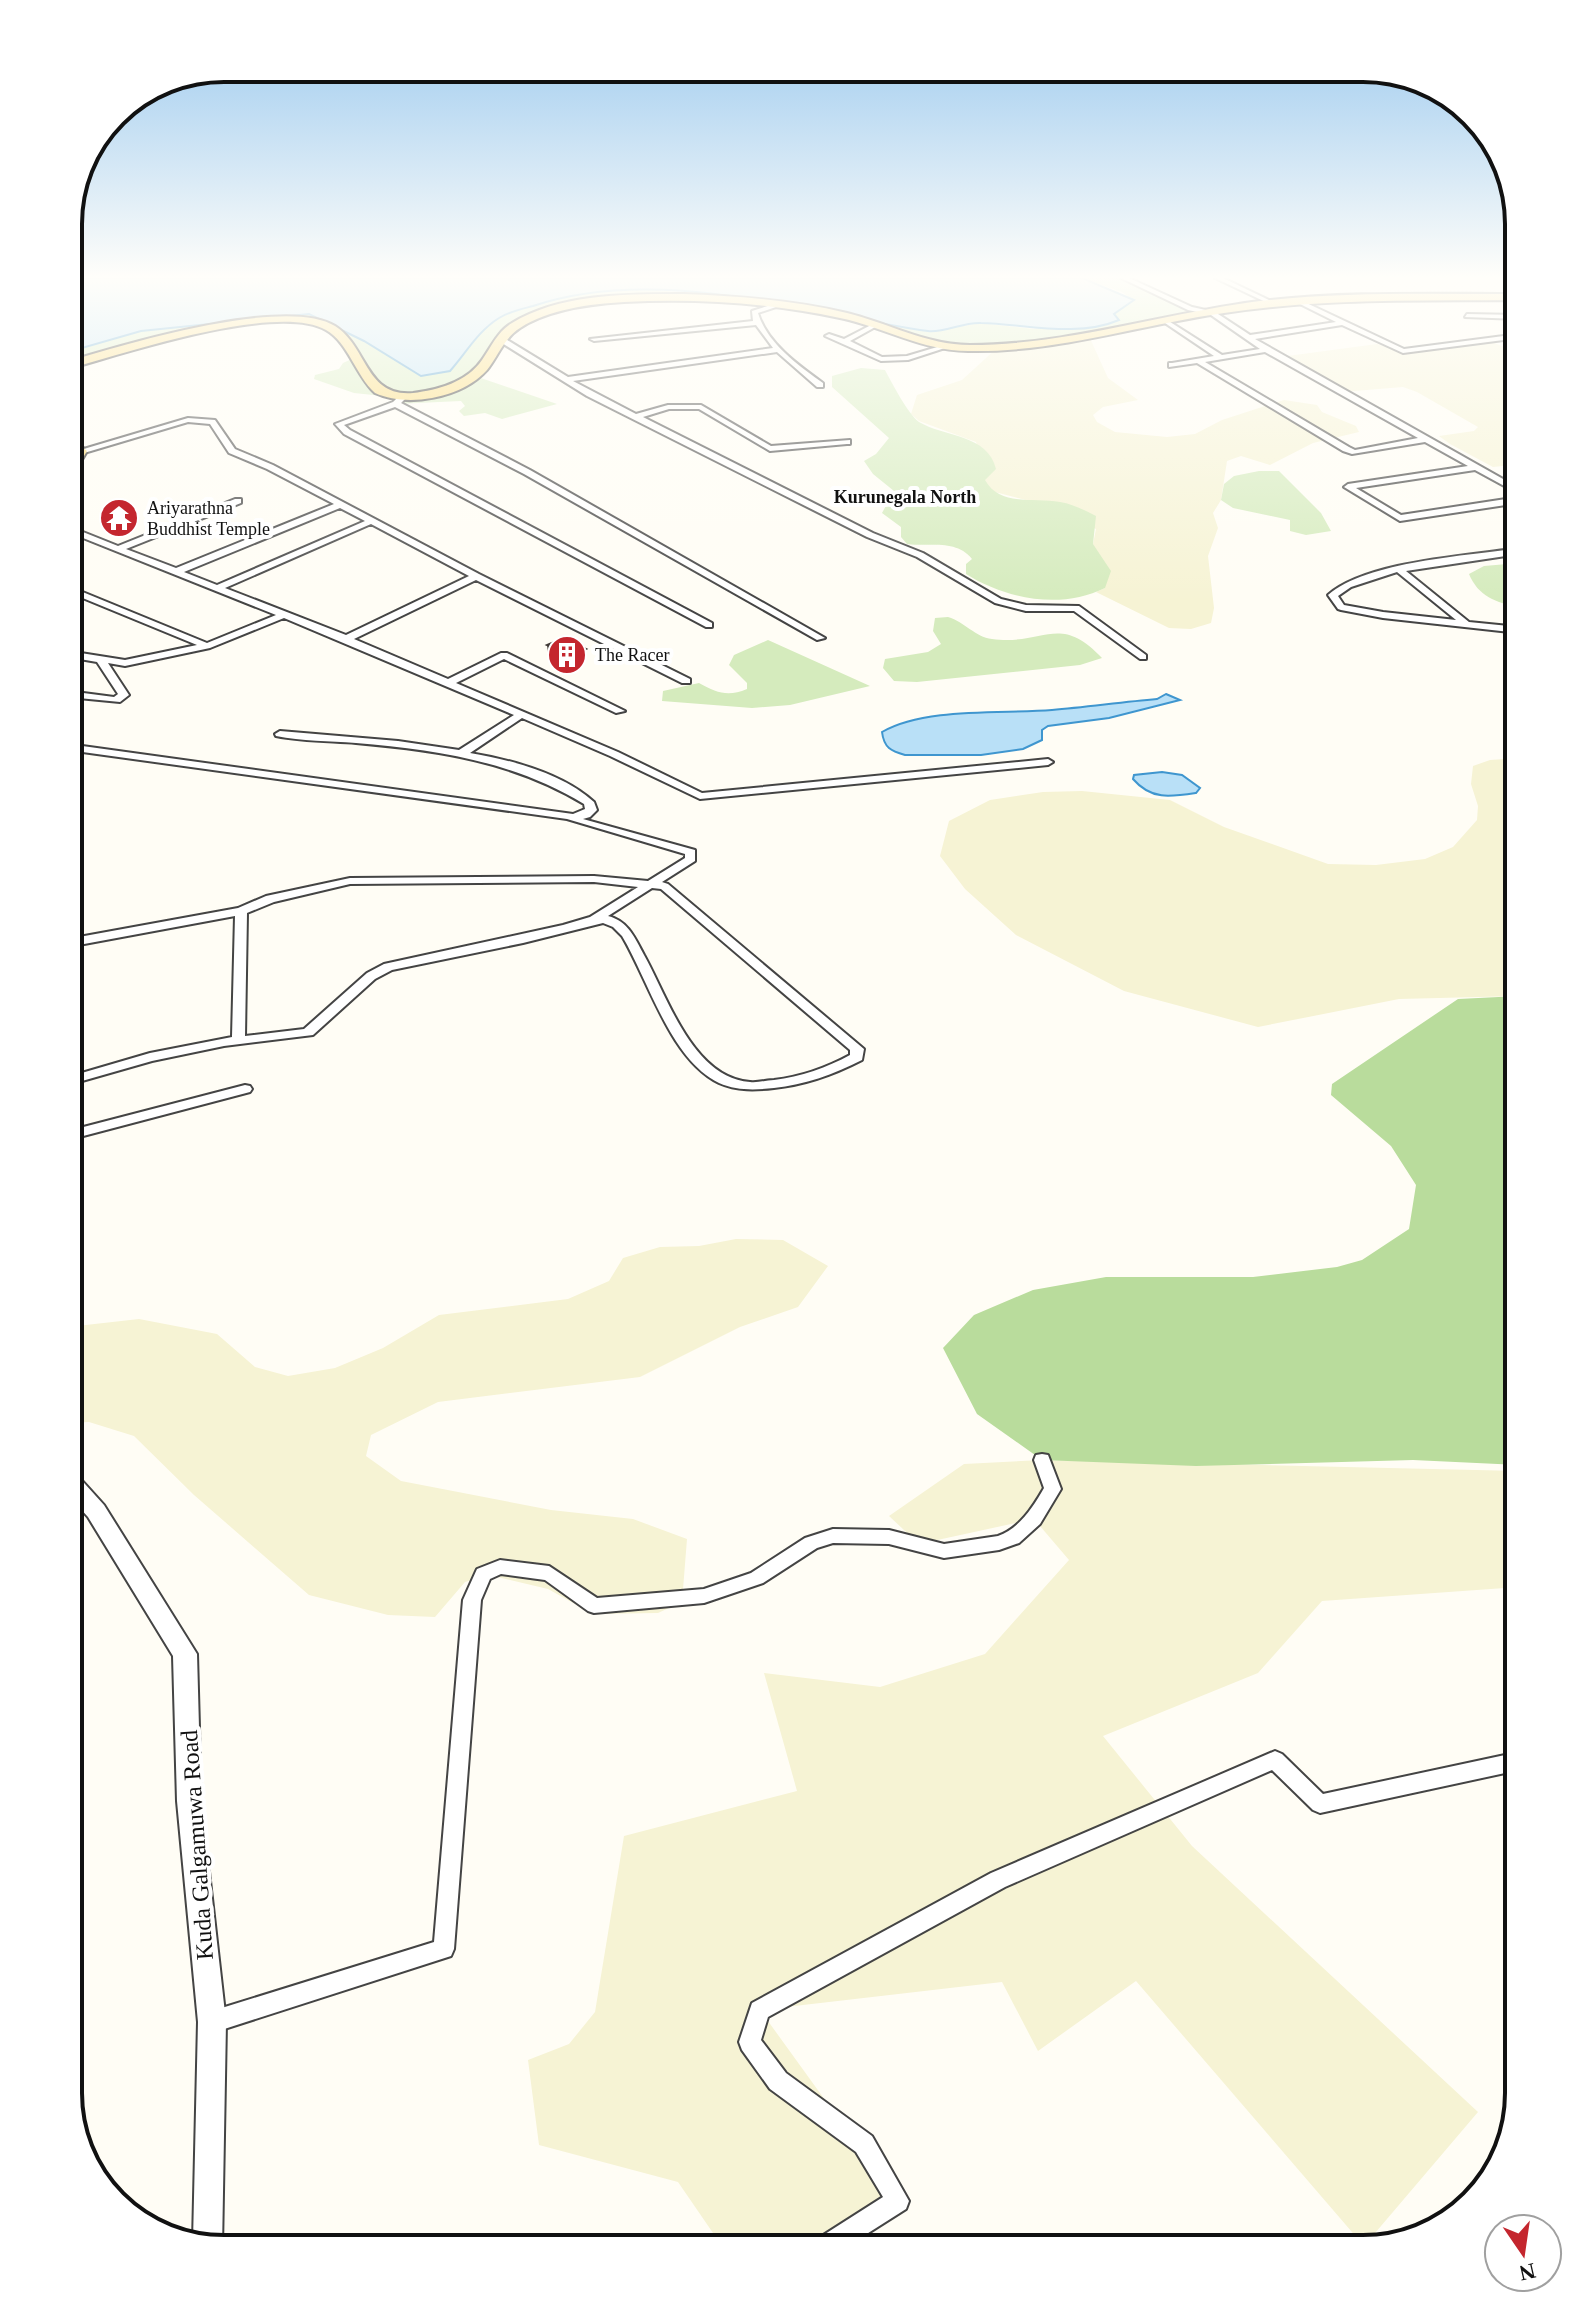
<svg xmlns="http://www.w3.org/2000/svg" width="1587" height="2317" viewBox="0 0 1587 2317" font-family="'Times New Roman',serif">
  <style>
    .farmland { fill: #f6f3d4 }
    .green { fill: #d5ebbd }
    .forest { fill: #b9dc9c }
    .water { fill: #b9e0f7; stroke: #3f96cf; stroke-width: 2 }
    .lines { fill: none; stroke-linecap: round; stroke-linejoin: round }
    .minor-casing { stroke: #444; stroke-width: 4 }
    .tertiary-casing { stroke: #444; stroke-width: 4 }
    .primary-casing { stroke: #222; stroke-width: 4 }
    .minor { fill: #fff; fill-rule: evenodd }
    .tertiary { fill: #fff; fill-rule: evenodd }
    .primary { fill: #f9d66b; fill-rule: evenodd }
    .wall { fill: #4d4742 }
    .shaded-wall { fill: #3f3936 }
    .building { fill: #5a524d; stroke: #3f3936; stroke-width: 2 }
    .labels { text-anchor: middle; stroke-width: 8; stroke-linejoin: round; paint-order: stroke }
    .far-neighbourhood-label { font-size: 18px; font-weight: bold; fill: #111; stroke: #fff }
    .far-poi-label { font-size: 18px; fill: #111; stroke: #fff; text-anchor: start }
    .near-street-label { font-size: 24px; fill: #111; stroke: #fff }
    .rim { fill: none; stroke: #111; stroke-width: 4 }
  </style>
  <rect width="100%" height="100%" fill="#fffdf5"/>
  <g class="farmland">
    <path d="M1088,334L1108,378L1138,400L1103,407L1093,415L1097,422L1115,432L1167,437L1195,434L1222,420L1284,400L1317,405L1322,412L1356,426L1359,432L1313,443L1270,465L1241,456L1227,461L1221,500L1213,513L1218,528L1208,556L1214,608L1211,623L1191,629L1169,628L1096,592L1105,588L1093,544L1096,529L1030,501L991,491L984,480L976,442L919,421L911,414L917,395L962,380L998,347Z"/>
    <path d="M1482,338L1519,353V463L1512,465L1493,467L1450,444L1439,436L1474,431L1478,427L1417,392L1403,387L1342,392L1280,357L1377,344L1403,351Z"/>
    <path d="M1519,758V996L1399,999L1258,1027L1124,991L1016,935L965,889L940,856L949,821L990,800L1043,792L1082,791L1170,800L1224,827L1328,864L1376,865L1425,859L1453,847L1477,820L1478,806L1471,784L1473,766L1490,760Z"/>
    <path d="M736,1239L783,1240L828,1266L798,1307L740,1327L640,1377L438,1402L371,1435L366,1456L401,1481L551,1510L633,1519L687,1539L682,1602L658,1613L593,1614L548,1589L489,1575L465,1582L435,1617L388,1615L309,1595L194,1495L134,1436L89,1422L68,1423V1327L139,1319L217,1334L255,1367L288,1376L335,1368L383,1348L439,1315L568,1299L609,1281L623,1258L660,1247L699,1246Z"/>
    <path d="M1042,1460L1519,1471V1587L1322,1601L1258,1673L1103,1736L1192,1846L1478,2112L1364,2246L1136,1981L1038,2051L1002,1982L760,2010L898,2201L822,2249H724L678,2182L539,2145L528,2060L569,2044L595,2012L624,1836L797,1791L764,1673L880,1687L985,1654L1069,1560L1034,1519L919,1544L889,1516L964,1464Z"/>
  </g>
  <g class="green">
    <path d="M1082,278H1124L1190,309L1210,313C1120,328 1024,356 933,346C904,343 875,325 847,317C775,296 582,286 518,325C502,334 487,361 475,376L557,404L502,419L485,413L464,416L459,411L465,406L461,401L396,404L402,398L354,393L314,379L315,375L339,369L343,363L354,358C348,349 340,335 332,329C290,299 119,353 68,366V352L141,331L309,314L364,341L421,376L450,371L482,330L502,316L557,297L603,291L650,289L750,301L932,332L979,323L1034,329L1118,319L1113,314L1133,300L1122,292Z"/>
    <path d="M861,368L885,370C892,383 908,414 919,422C944,437 988,434 996,469L985,480C1000,507 1034,497 1060,502C1073,504 1084,510 1096,516L1093,544L1111,571L1105,588C1061,610 1006,599 966,574V564L972,559C956,539 930,547 907,544L901,537V527L882,513L894,491L873,474L864,461L876,454L889,438L832,387V376Z"/>
    <path d="M1259,471H1279L1321,513L1331,531L1306,535L1290,531V520L1233,508L1221,500L1224,484L1234,476Z"/>
    <path d="M1519,563V607C1496,603 1478,596 1469,574L1484,566Z"/>
    <path d="M948,617C965,622 975,637 992,639C1044,646 1059,612 1102,658L1080,665L917,682L894,681L883,668L885,659L928,652L941,644L933,631L935,618Z"/>
    <path d="M768,640L870,686L790,705L752,708L662,701L663,691L699,683C717,693 728,697 747,689V683L729,665L734,655Z"/>
  </g>
  <path class="forest" d="M1519,996V1465L1413,1460L1196,1466L1042,1460L977,1414L943,1348L974,1315L1033,1290L1106,1277H1253L1337,1267L1362,1260L1409,1229L1416,1185L1391,1146L1331,1095L1332,1084L1458,999Z"/>
  <g class="water">
    <path d="M68,278H1082L1134,300L1114,314L1119,320C1077,338 1025,324 981,323C963,322 944,333 928,331C802,313 658,264 533,306C522,309 508,312 499,318C478,331 466,353 450,371L421,376L364,341L309,314L141,331L68,352Z"/>
    <path d="M1166,694L1180,700L1109,718L1048,726L1042,730V740L1023,749L981,755H905C891,751 884,748 882,732C925,707 1002,714 1052,710C1087,707 1122,702 1157,699Z"/>
    <path d="M1162,772L1182,775L1200,788L1196,793C1170,797 1151,800 1133,779L1134,775Z"/>
  </g>
  <g class="lines">
    <defs>
      <g id="minor">
        <path d="M1121,278H1129L1192,307L1215,312L1250,335L1336,322L1296,302L1298,299L1404,349L1519,334V338L1403,353L1342,325L1255,339L1519,488V494L1475,470L1356,488L1401,515L1519,497V503L1400,521L1344,487L1348,484L1468,466L1425,442L1352,454L1343,451L1197,363L1169,367V363H1172L1214,356L1165,323L1167,320L1222,355L1260,349L1211,315L1188,310ZM1265,352L1418,438L1355,450L1349,447L1205,362Z"/>
        <path d="M1215,278H1223L1277,304L1272,305Z"/>
        <path d="M774,304L776,307L758,313C767,343 798,365 823,383V387H817L777,352L573,381L636,414L668,405H701L771,446L850,440V444H847L770,451L699,409H669L643,417L873,533L923,553L1001,599L1026,605L1079,606L1146,655V659H1140L1074,611H1026L995,603L917,557L867,537L587,396L497,340L504,338L568,377L773,348L756,325L594,341L590,339L753,321L752,311Z"/>
        <path d="M1467,314L1519,315V319L1465,317Z"/>
        <path d="M875,323L877,326L850,341L882,357L907,356L944,345L948,347L908,360L881,361L825,336L829,334L844,339Z"/>
        <path d="M400,395L407,397L401,403L530,470L825,638L817,640L524,474L395,407L344,425L350,430L712,623V627H706L344,434L335,424L393,402Z"/>
        <path d="M188,418L215,420L235,449L273,465L479,574L690,679V683H682L476,580L354,639L448,679L501,653H507L625,711L616,713L504,659L456,683L618,752L702,793L1048,759L1053,762L1048,765L700,799L610,756L522,718L470,753C512,760 562,773 594,802L597,810L590,817L583,819L695,850V861L662,882L668,884L864,1049L862,1060C835,1074 804,1085 774,1088C756,1090 737,1091 719,1083C670,1059 649,981 622,936L613,927L603,923L523,943L392,970L375,979L313,1035L224,1046L152,1061L68,1085V1077L150,1053L232,1037L235,916L68,947V939L238,908L266,896L350,878L594,876L648,881L685,858V854L567,819L68,750V744L573,814L585,809L584,804C513,761 437,750 356,743C329,741 302,741 276,736L275,734L280,731L398,741L459,750L514,715L284,618L210,648L125,666L108,663L129,695L120,702L68,697V691L114,697L118,694L97,662L68,657V651L125,660L197,645L68,592V586L207,643L276,615L68,532V526L118,546L235,499H241V503L126,549L176,568L334,504L267,469L229,453L210,424L188,422L84,453L77,451ZM340,508L365,521L217,585L184,572ZM371,524L469,576L346,635L225,588ZM594,882L638,887L590,917L563,925L384,964L367,973L304,1029L245,1036L247,913L274,902L350,884ZM652,888L661,889L850,1050V1055C828,1067 800,1077 774,1080C767,1080 758,1083 750,1082C693,1078 668,998 644,955C635,938 628,921 608,916Z"/>
        <path d="M1519,548V554L1406,571L1469,622L1519,627V633L1383,618L1341,610L1338,609L1328,595C1367,561 1468,556 1519,548ZM1397,572L1456,620L1383,612L1344,605L1338,596L1351,587Z"/>
        <path d="M245,1085L250,1086L252,1089L250,1092L68,1140V1131Z"/>
        <path d="M1042,1454L1048,1455L1061,1489L1040,1524L1019,1543L999,1550L944,1558L889,1544L833,1543L817,1548L763,1583L704,1603L594,1613L588,1611L545,1580L501,1574L490,1579L481,1600L454,1949L451,1956L212,2033L204,2030L201,2022L204,2014L212,2011L434,1942L463,1600L477,1569L500,1560L549,1566L597,1598L704,1589L751,1573L805,1538L833,1529L889,1530L944,1544L998,1536C1020,1528 1033,1507 1044,1488L1034,1460L1036,1455Z"/>
        <path d="M1275,1751L1282,1754L1323,1794L1519,1752V1770L1320,1813L1313,1810L1272,1770L1005,1887L768,2017L761,2040L786,2073L872,2136L909,2201L906,2209L843,2249H810L814,2241L883,2197L856,2152L770,2089L742,2050L739,2042L752,2003L991,1873Z"/>
      </g>
      <path id="tertiary" d="M68,1472L76,1474L104,1505L197,1654L201,1801L226,2022L222,2249L193,2242L198,2022L177,1801L173,1656L88,1517L68,1495Z"/>
      <g id="primary">
        <path d="M684,294C738,296 794,300 847,313C888,323 927,345 970,345C1065,345 1158,315 1252,302C1340,291 1430,294 1519,294V300C1421,301 1322,298 1224,313C1139,325 1055,353 968,351C923,351 884,327 840,318C770,303 696,298 624,302C590,304 549,309 520,328C504,338 498,356 487,370C462,398 408,408 375,393C356,376 348,342 326,330C276,302 123,354 68,369V362L86,356C139,340 289,297 335,326C368,347 365,397 413,393C438,390 467,382 482,360C491,347 498,331 512,323C561,293 629,294 684,294Z"/>
        <path d="M68,436L87,451L73,475L68,476V461L74,452L68,447Z"/>
      </g>
    </defs>
    <use href="#minor" class="minor-casing"/>
    <use href="#tertiary" class="tertiary-casing"/>
    <use href="#primary" class="primary-casing"/>
    <use href="#minor" class="minor"/>
    <use href="#tertiary" class="tertiary"/>
    <use href="#primary" class="primary"/>
  </g>
  <path class="wall" d="M547,645L586,657L570,664L548,653Z"/>
  <path class="shaded-wall" d="M586,649V657L570,664V656Z"/>
  <path class="building" d="M563,638L586,649L570,656L547,645Z"/>
  <linearGradient id="sky" x2="0" y2="1"><stop stop-color="#95c6ee"/><stop offset="0.46" stop-color="#fffefa"/><stop offset="1" stop-color="#fffefa" stop-opacity="0"/></linearGradient>
  <rect width="1587" height="602" fill="url(#sky)"/>
  <defs>
    <symbol id="temple-disc" viewBox="-11 -11 22 22"><circle r="9.5" fill="#c4262e" stroke="#fff"/><path d="M0-6L5-2H3V0L6.5 2.5H4V6H1.5V3h-3V6H-4V2.5H-6.5L-3 0V-2H-5Z" fill="#fff"/></symbol>
    <symbol id="building-disc" viewBox="-11 -11 22 22"><circle r="9.5" fill="#c4262e" stroke="#fff"/><path d="M-4-6H4V6H1V3H-1V6H-4ZM-2.5-4.3h1.7v1.8h-1.7ZM.8-4.3h1.7v1.8H.8ZM-2.5-1h1.7V.8h-1.7ZM.8-1h1.7V.8H.8Z" fill="#fff"/></symbol>
  </defs>
  <g fill-rule="evenodd">
    <use href="#temple-disc" x="97" y="496" width="44" height="44"/>
    <use href="#building-disc" x="545" y="633" width="44" height="44"/>
  </g>
  <g class="labels">
    <g class="far-neighbourhood-label">
      <text x="905" y="503">Kurunegala North</text>
    </g>
    <g class="far-poi-label">
      <text x="147" y="514">Ariyarathna<tspan x="147" dy="21">Buddhist Temple</tspan></text>
      <text x="595" y="661">The Racer</text>
    </g>
    <g class="near-street-label">
      <text transform="translate(197 1845) rotate(-94)" y="8">Kuda Galgamuwa Road</text>
    </g>
  </g>
  <path d="M0 0H1587V2317H0ZM224 82H1363A142 142 0 0 1 1505 224V2093A142 142 0 0 1 1363 2235H224A142 142 0 0 1 82 2093V224A142 142 0 0 1 224 82Z" fill="#fff" fill-rule="evenodd"/>
  <path class="rim" d="M224 82H1363A142 142 0 0 1 1505 224V2093A142 142 0 0 1 1363 2235H224A142 142 0 0 1 82 2093V224A142 142 0 0 1 224 82Z"/>
  <g transform="translate(1523 2253) rotate(167)"><circle r="38" fill="#ffffff" stroke="#a0a0a0" stroke-width="2"/>
  <path d="M0-6L14 30L0 20L-14 30Z" fill="#c4262e"/>
  <text y="-12" font-size="22" font-weight="bold" text-anchor="middle" fill="#111111">N</text>
  </g>
</svg>
